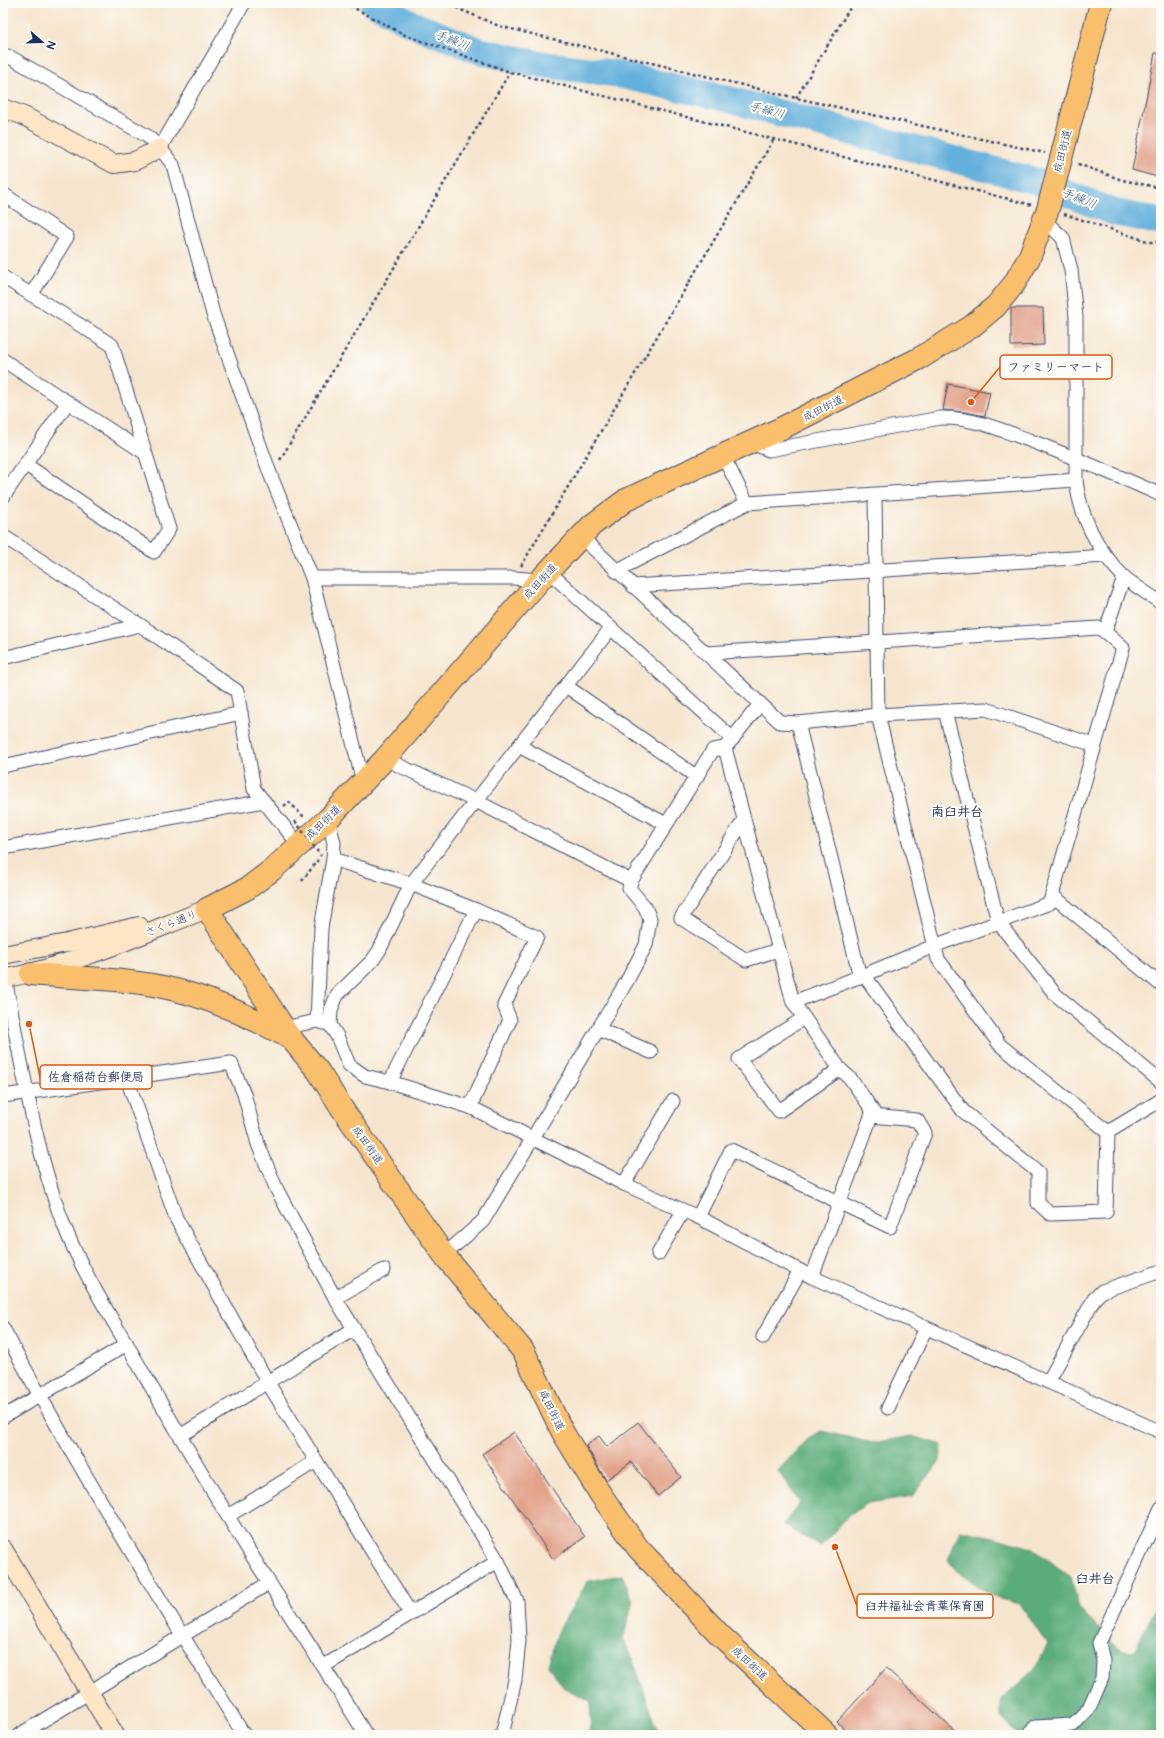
<svg xmlns="http://www.w3.org/2000/svg" width="1164" height="1738" viewBox="0 0 1164 1738" font-family="'Architects Daughter','Klee One',sans-serif">
  <style>
    .forest { fill: #5aac7a; stroke: #3a6e6c }
    .lines { fill: none; stroke-linecap: round; stroke-linejoin: round }
    .river { stroke: #63b0dc; stroke-width: 27 }
    .building { fill: #e2a189 }
    .street-casing { stroke: #3c4a6f; stroke-width: 15 }
    .secondary-casing { stroke: #3c4a6f; stroke-width: 20 }
    .highway-casing { stroke: #3c4a6f; stroke-width: 24 }
    .path { stroke: #3c4a6f; stroke-width: 2.5; stroke-dasharray: 3 3; stroke-linecap: butt }
    .street { stroke: #fff; stroke-width: 13 }
    .secondary { stroke: #fde5c5; stroke-width: 18 }
    .highway { stroke: #f9bf6d; stroke-width: 22 }
    .path-bridge { stroke: #3c4a6f; stroke-width: 2.5; stroke-dasharray: 3 3; stroke-linecap: butt }
    .labels { text-anchor: middle; stroke-width: 4; stroke-linejoin: round; paint-order: stroke }
    .street-label { font-size: 11px; fill: #1b2f5e; stroke: #fdfcf7 }
    .water-label { font-size: 12px; font-style: italic; fill: #345c8a; stroke: #fdfcf7 }
    .quarter-label { font-size: 13px; font-weight: bold; fill: #1b2f5e; stroke: #fdfcf7 }
    .leader { fill: none; stroke: #de5710; stroke-width: 1.5 }
    .callout-dot { fill: #de5710; stroke: #fdfcf7; stroke-width: 1.5 }
    .callout { fill: #fdfcf7; stroke: #de5710; stroke-width: 1.5 }
    .callout-label { font-size: 12px; text-anchor: middle; font-weight: bold; fill: #1b2f5e }
  </style>
  <rect width="100%" height="100%" fill="#fdfcf7"/>
  <filter id="ink" filterUnits="userSpaceOnUse"><feTurbulence type="fractalNoise" baseFrequency=".025" numOctaves="2"/><feDisplacementMap in="SourceGraphic" scale="8" xChannelSelector="R" yChannelSelector="G"/><feConvolveMatrix kernelMatrix="1 2 1 2 8 2 1 2 1" color-interpolation-filters="sRGB"/></filter>
  <filter id="wash" filterUnits="userSpaceOnUse"><feTurbulence type="fractalNoise" baseFrequency=".012" numOctaves="4" result="noise"/><feDisplacementMap in="SourceGraphic" scale="16" xChannelSelector="R" yChannelSelector="G"/><feGaussianBlur stdDeviation="0.9" result="paint"/><feColorMatrix in="noise" values="0 0 0 0 0 0 0 0 0 0 0 0 0 0 0 0 0 1.4 0 .05"/><feComposite in="paint" operator="in"/></filter>
  <g filter="url(#wash)">
    <rect width="100%" height="100%" fill="#f6e5ce"/>
    <g class="forest">
      <path d="M821,1431L873,1443L912,1436L942,1445L940,1461L913,1496L868,1503L850,1514L821,1546L783,1525L800,1503L778,1471L804,1442Z"/>
      <path d="M960,1530L993,1537L1032,1548L1071,1577L1079,1608L1122,1651L1134,1652L1161,1597V1735H1018L1001,1717V1699L1035,1669L1048,1644L1019,1604L996,1598L957,1571L948,1560Z"/>
      <path d="M622,1575L633,1601L623,1639L632,1657L658,1731L661,1735H588L591,1722L590,1701L563,1687L548,1665L558,1631L588,1581Z"/>
    </g>
    <g class="lines">
      <path class="river" d="M374,3L412,24L480,51L539,64L611,73L719,97L1036,181L1113,212L1161,222"/>
    </g>
    <g id="blocks">
      <g class="building">
        <path d="M1155,53L1161,54V178L1132,170Z"/>
        <path d="M1011,308H1043L1044,345L1011,346Z"/>
        <path d="M948,384L990,392L985,416L965,412L943,410Z"/>
        <path d="M638,1422L681,1477L658,1496L631,1462L606,1480L586,1446L599,1436L607,1447Z"/>
        <path d="M514,1432L585,1537L553,1559L482,1454Z"/>
        <path d="M886,1668L959,1735H851L837,1722Z"/>
      </g>
    </g>
  </g>
  <g filter="url(#ink)">
    <use href="#blocks" fill-opacity="0" stroke="#3c4a6f" stroke-width="1"/>
    <g class="lines">
      <defs>
        <g id="street">
          <path d="M3,55L10,57L147,136L160,148L173,165L213,314L271,476L312,578L363,782"/>
          <path d="M160,148L244,3"/>
          <path d="M3,194L67,237L31,295"/>
          <path d="M1044,220L1063,238L1071,270L1076,317V480C1080,516 1097,550 1123,576C1134,586 1149,594 1161,603"/>
          <path d="M3,277L112,345L169,529L154,552L25,464"/>
          <path d="M3,360L145,453"/>
          <path d="M751,443L769,450L940,418C973,417 1004,431 1034,442C1077,459 1119,476 1161,495"/>
          <path d="M723,456L747,503"/>
          <path d="M875,495L878,715L938,959L1000,1045L1108,1132"/>
          <path d="M3,497L68,402"/>
          <path d="M3,536L140,625L237,691L254,789L299,845"/>
          <path d="M580,536L780,722L798,723L878,715L986,709L1094,745"/>
          <path d="M548,571L733,739"/>
          <path d="M616,571L747,503L1076,480"/>
          <path d="M1124,577L1105,632L1123,648L1052,895L1161,985"/>
          <path d="M312,578H514L540,580"/>
          <path d="M633,586L1105,556"/>
          <path d="M611,628L411,884L379,951L372,961L337,995L331,1010L330,1025L337,1036L349,1065L365,1076L390,1082L470,1107L624,1184L698,1217L812,1277L1161,1432"/>
          <path d="M707,653L1099,628L1105,632"/>
          <path d="M3,658L140,625"/>
          <path d="M566,686L697,777"/>
          <path d="M760,704L725,748L793,1002L840,1069L850,1078L873,1111L812,1277"/>
          <path d="M945,711L998,922L1055,994L1161,1082"/>
          <path d="M798,723L860,977"/>
          <path d="M519,746L666,824"/>
          <path d="M385,759L476,801L631,881L713,750L725,748"/>
          <path d="M3,766L241,713"/>
          <path d="M744,820L681,918L746,960L778,950"/>
          <path d="M3,848L264,801"/>
          <path d="M333,859L411,884L476,910L537,937L504,1005L510,1020L470,1107"/>
          <path d="M864,975L963,1111L1038,1172V1203L1050,1214L1106,1212L1108,1132"/>
          <path d="M5,979C21,1058 34,1147 63,1223C84,1277 117,1326 145,1376C186,1446 226,1516 270,1584C302,1634 335,1684 366,1735"/>
          <path d="M793,1002L864,975L934,946L1050,903L1052,895"/>
          <path d="M804,1018L739,1059L779,1111L840,1069"/>
          <path d="M317,1021L321,928L333,859L334,843L328,819"/>
          <path d="M283,1028L317,1021L324,1023"/>
          <path d="M598,1029L651,1052"/>
          <path d="M127,1079L176,1218L268,1383L411,1614"/>
          <path d="M390,1082L476,910"/>
          <path d="M3,1096L231,1063L244,1094L258,1144L276,1188L306,1244L335,1298L498,1561L517,1601L519,1640L515,1680L502,1735"/>
          <path d="M1108,1132L1161,1100"/>
          <path d="M624,1184L673,1101"/>
          <path d="M698,1217L731,1150L890,1227L925,1133L917,1120L871,1116"/>
          <path d="M658,1254L683,1211"/>
          <path d="M444,1255L483,1221L627,981L646,945L650,919L645,907L629,888L631,881"/>
          <path d="M335,1298L384,1270"/>
          <path d="M3,1328C77,1467 161,1601 244,1735"/>
          <path d="M763,1337L800,1271"/>
          <path d="M1048,1382L1094,1299L1102,1291L1161,1271"/>
          <path d="M888,1408L926,1328"/>
          <path d="M3,1417L127,1344"/>
          <path d="M180,1436L354,1329"/>
          <path d="M228,1516L316,1461"/>
          <path d="M324,1666L498,1561"/>
          <path d="M19,1735L269,1583"/>
          <path d="M1029,1735L1035,1727L1073,1725L1089,1708L1102,1678L1103,1661L1099,1643L1161,1508"/>
        </g>
        <g id="secondary">
          <path d="M3,108L24,116L114,164L135,161L160,148"/>
          <path d="M3,955L67,943L139,926"/>
          <path d="M3,979C74,965 140,935 207,909"/>
          <path d="M3,1549L115,1735"/>
        </g>
        <g id="highway">
          <path d="M31,974C75,978 120,978 163,987C207,996 248,1016 287,1036"/>
          <path d="M827,1735L720,1635L638,1548L601,1495L562,1431L524,1352L444,1255L345,1113L318,1071L289,1036L207,909L248,888L272,870L328,819L385,759L540,580L592,525L626,500L782,428L920,358L971,327L996,306L1014,284L1029,258L1048,209L1101,3"/>
        </g>
      </defs>
      <use href="#street" class="street-casing"/>
      <use href="#secondary" class="secondary-casing"/>
      <use href="#highway" class="highway-casing"/>
      <g class="path">
        <path d="M345,3L405,35L510,72L1032,205"/>
        <path d="M445,3L499,26L796,98L1045,153"/>
        <path d="M796,98L853,3"/>
        <path d="M1078,164L1122,180L1161,188"/>
        <path d="M1064,214L1150,242H1161"/>
        <path d="M280,460L510,72"/>
        <path d="M521,566L774,139"/>
        <path d="M284,806L289,802L304,817"/>
        <path d="M302,881L318,860"/>
      </g>
      <use href="#street" class="street"/>
      <use href="#secondary" class="secondary"/>
      <use href="#highway" class="highway"/>
      <path class="path-bridge" d="M295,821L321,856"/>
    </g>
  </g>
  <g class="labels">
    <g class="street-label">
      <text transform="translate(1062 151) rotate(-76)" y="4">成田街道</text>
      <text transform="translate(823 408) rotate(-27)" y="4">成田街道</text>
      <text transform="translate(540 581) rotate(-48)" y="4">成田街道</text>
      <text transform="translate(323 822) rotate(-44)" y="4">成田街道</text>
      <text transform="translate(171 923) rotate(-21)" y="4">さくら通り</text>
      <text transform="translate(368 1145) rotate(55)" y="4">成田街道</text>
      <text transform="translate(552 1410) rotate(64)" y="4">成田街道</text>
      <text transform="translate(750 1663) rotate(43)" y="4">成田街道</text>
    </g>
    <g class="water-label">
      <text transform="translate(452 40) rotate(21)" y="4">手繰川</text>
      <text transform="translate(767 110) rotate(15)" y="4">手繰川</text>
      <text transform="translate(1079 198) rotate(22)" y="4">手繰川</text>
    </g>
    <g class="quarter-label">
      <text x="957" y="816">南臼井台</text>
      <text x="1095" y="1583">臼井台</text>
    </g>
  </g>
  <path class="leader" d="M971 402L1000 367M29 1024L40 1077M835 1547L857 1606"/>
  <g class="callout-dot">
    <circle cx="971" cy="402" r="4"/>
    <circle cx="29" cy="1024" r="4"/>
    <circle cx="835" cy="1547" r="4"/>
  </g>
  <g class="callout">
    <rect x="1000" y="355" width="112" height="24" rx="4"/>
    <rect x="40" y="1065" width="112" height="24" rx="4"/>
    <rect x="857" y="1594" width="136" height="24" rx="4"/>
  </g>
  <g class="callout-label">
    <text x="1056" y="371">ファミリーマート</text>
    <text x="96" y="1081">佐倉稲荷台郵便局</text>
    <text x="925" y="1610">臼井福祉会青葉保育園</text>
  </g>
  <rect width="1164" height="1738" fill="none" stroke="#fdfcf7" stroke-width="16"/>
  <g transform="translate(42 42) rotate(110)" stroke="#fdfcf7" stroke-width="3" paint-order="stroke">
  <path d="M0-3L7 15L0 10L-7 15Z" fill="#1b2f5e"/>
  <text y="-6" font-size="11" font-weight="bold" text-anchor="middle" fill="#1b2f5e">N</text>
  </g>
</svg>
